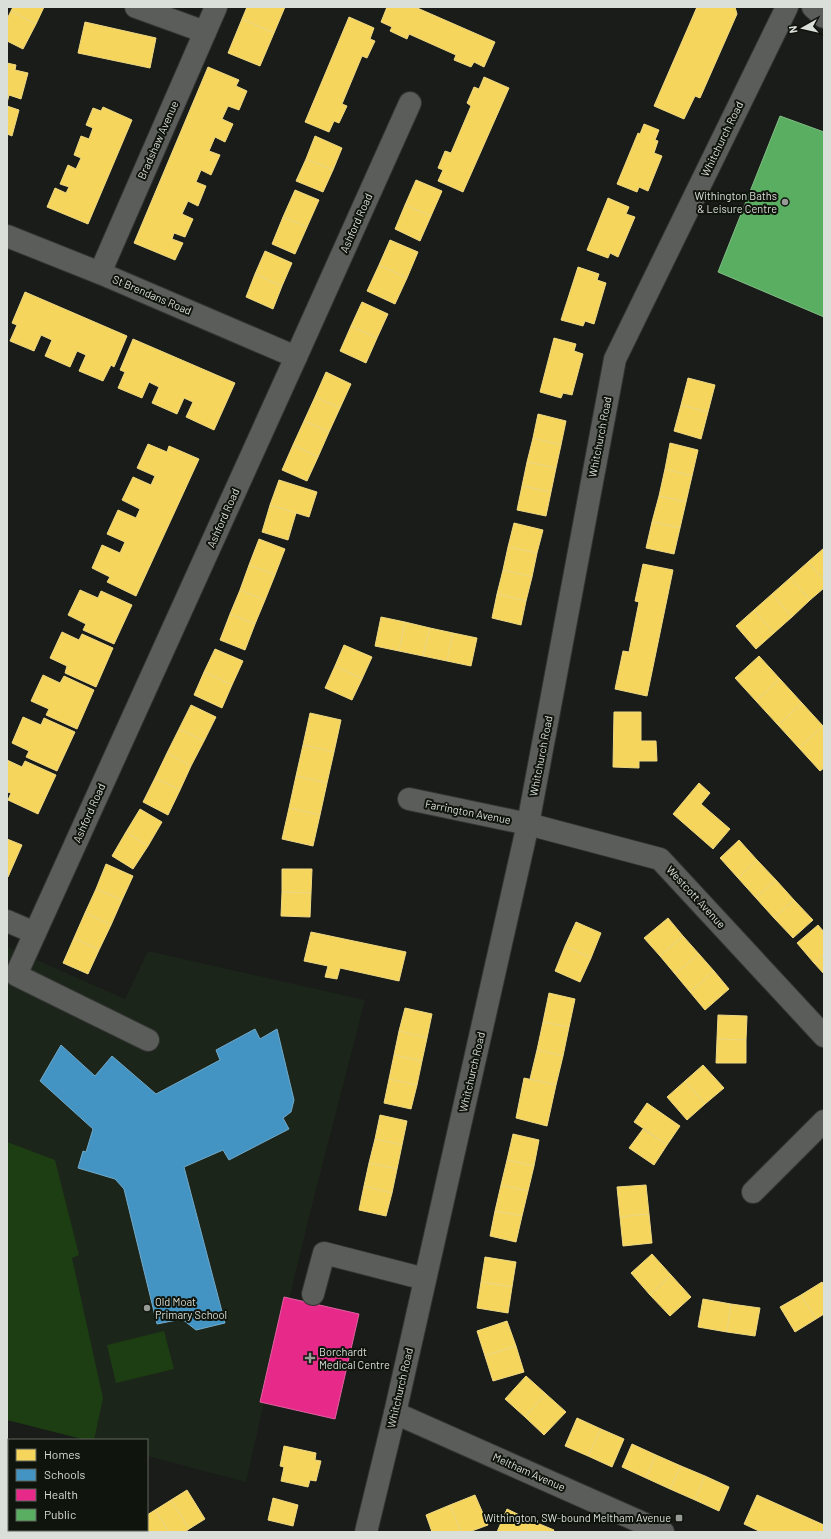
<svg xmlns="http://www.w3.org/2000/svg" width="831" height="1539" viewBox="0 0 831 1539" font-family="Barlow,sans-serif">
  <style>
    .built { fill: #1c251a }
    .green { fill: #1d3d13 }
    .homes { fill: #f6d55c; stroke: #eed882 }
    .schools { fill: #4393c3; stroke: #71aaca }
    .health { fill: #e7298a; stroke: #e360a2 }
    .public { fill: #5aae61; stroke: #81bd85 }
    .lines { fill: none; stroke-linecap: round; stroke-linejoin: round }
    .minor-casing { stroke: #333533; stroke-width: 24 }
    .minor { stroke: #5a5d59; stroke-width: 22 }
    .poi-dot { fill: #979b95; stroke: #0f150d; stroke-width: 1.5 }
    .labels { text-anchor: middle; stroke-width: 4; stroke-linejoin: round; paint-order: stroke }
    .street-label { font-size: 11px; fill: #dbdfd9; stroke: #0f150d }
    .poi-label { font-size: 11px; fill: #dbdfd9; stroke: #0f150d; text-anchor: end }
  </style>
  <rect width="100%" height="100%" fill="#191c18"/>
  <path class="built" d="M7,947L125,999L148,951L365,1000L312,1205L262,1411L246,1482L147,1456V1440H86L7,1420Z"/>
  <g class="green">
    <path d="M7,1142L55,1160L79,1255L72,1258L103,1398L94,1440H86L7,1420Z"/>
    <path d="M164,1331L174,1369L116,1383L107,1345Z"/>
  </g>
  <g class="homes">
    <path d="M13,7H44L36,24L11,11Z"/>
    <path d="M247,7H285L274,33L242,19Z"/>
    <path d="M387,7H415L495,42L484,67L474,62L471,67L454,60L456,55L409,34L407,39L390,31L392,27L381,22Z"/>
    <path d="M697,7H735L737,14L700,98L695,96L684,119L654,106Z"/>
    <path d="M11,11L36,24L23,49L7,41V19Z"/>
    <path d="M349,17L374,28L370,39L375,41L367,58L362,56L342,104L347,106L339,123L334,121L329,132L305,122Z"/>
    <path d="M242,19L274,33L260,66L228,53Z"/>
    <path d="M85,22L156,38L150,68L78,53Z"/>
    <path d="M7,63L16,65L15,70L28,73L21,99L9,95L7,103Z"/>
    <path d="M208,67L239,80L236,86L247,91L239,110L228,106L222,119L233,124L225,142L215,137L209,151L220,155L211,175L201,170L196,182L206,186L198,206L188,201L182,214L193,219L185,237L174,233L172,239L183,243L175,260L134,243Z"/>
    <path d="M484,77L509,88L463,192L438,181L443,170L438,168L445,151L451,153L471,106L467,103L474,87L479,89Z"/>
    <path d="M7,106L19,110L12,136L7,134Z"/>
    <path d="M103,107L132,120L88,224L47,207L55,188L66,193L69,187L60,184L68,165L76,169L81,158L74,155L81,136L89,139L93,128L86,125L93,108L101,111Z"/>
    <path d="M644,124L659,130L655,140L658,141L654,153L662,156L648,191L639,187L637,192L617,184L638,133L640,134Z"/>
    <path d="M315,136L342,148L333,170L306,159Z"/>
    <path d="M306,159L333,170L323,192L296,181Z"/>
    <path d="M416,180L442,191L431,216L405,205Z"/>
    <path d="M295,190L319,200L307,227L283,217Z"/>
    <path d="M608,198L629,207L626,214L635,217L618,257L610,253L608,258L587,250Z"/>
    <path d="M405,205L431,216L420,241L395,229Z"/>
    <path d="M283,217L307,227L295,254L272,244Z"/>
    <path d="M390,240L418,252L407,278L379,265Z"/>
    <path d="M265,251L292,263L282,286L255,274Z"/>
    <path d="M379,265L407,278L395,304L367,291Z"/>
    <path d="M578,267L599,274L597,280L606,283L594,324L585,321L583,326L561,320Z"/>
    <path d="M255,274L282,286L273,309L246,297Z"/>
    <path d="M25,292L127,336L114,367L111,365L103,381L79,371L86,355L77,351L70,367L45,356L52,340L41,335L34,351L10,341L17,325L12,323Z"/>
    <path d="M362,302L388,314L377,338L351,326Z"/>
    <path d="M351,326L377,338L366,363L340,351Z"/>
    <path d="M554,338L576,344L574,351L583,354L572,395L563,393L561,398L540,392Z"/>
    <path d="M133,339L235,383L214,430L186,417L193,402L184,398L177,414L152,403L159,387L149,382L142,398L118,388L125,372L120,370Z"/>
    <path d="M326,372L351,384L340,408L315,397Z"/>
    <path d="M688,378L715,385L708,412L681,405Z"/>
    <path d="M315,397L340,408L329,432L304,421Z"/>
    <path d="M681,405L708,412L701,439L674,431Z"/>
    <path d="M538,414L566,421L561,445L533,438Z"/>
    <path d="M304,421L329,432L318,457L293,445Z"/>
    <path d="M533,438L561,445L556,468L527,462Z"/>
    <path d="M670,443L698,450L692,476L665,469Z"/>
    <path d="M148,444L167,452L169,446L199,459L136,596L107,582L110,577L92,568L102,545L120,553L125,542L107,534L118,510L136,518L140,509L122,500L133,477L151,485L155,476L137,468Z"/>
    <path d="M293,445L318,457L307,481L282,470Z"/>
    <path d="M527,462L556,468L551,492L522,486Z"/>
    <path d="M665,469L692,476L686,502L659,496Z"/>
    <path d="M279,480L317,492L309,517L270,505Z"/>
    <path d="M522,486L551,492L546,516L517,510Z"/>
    <path d="M659,496L686,502L680,528L652,522Z"/>
    <path d="M270,505L296,513L288,540L262,532Z"/>
    <path d="M652,522L680,528L674,554L646,548Z"/>
    <path d="M514,523L543,530L537,553L508,547Z"/>
    <path d="M259,539L285,549L275,575L249,565Z"/>
    <path d="M508,547L537,553L532,577L503,570Z"/>
    <path d="M824,548V580L808,562Z"/>
    <path d="M808,562L824,580V588L810,600L790,578Z"/>
    <path d="M643,564L673,570L647,696L615,689L623,651L629,652L639,602L635,601Z"/>
    <path d="M249,565L275,575L265,600L240,590Z"/>
    <path d="M503,570L532,577L526,601L497,594Z"/>
    <path d="M790,578L810,600L792,617L772,594Z"/>
    <path d="M80,590L98,598L101,591L132,605L114,644L83,630L86,624L68,615Z"/>
    <path d="M240,590L265,600L255,624L230,614Z"/>
    <path d="M497,594L526,601L521,625L492,618Z"/>
    <path d="M772,594L792,617L774,633L754,610Z"/>
    <path d="M754,610L774,633L756,649L736,626Z"/>
    <path d="M230,614L255,624L245,650L220,640Z"/>
    <path d="M381,617L405,622L399,651L375,646Z"/>
    <path d="M405,622L430,628L423,656L399,651Z"/>
    <path d="M430,628L453,633L447,661L423,656Z"/>
    <path d="M62,632L79,640L82,634L113,648L96,687L65,673L67,666L50,658Z"/>
    <path d="M453,633L477,638L471,666L447,661Z"/>
    <path d="M344,645L372,657L362,679L335,666Z"/>
    <path d="M215,649L243,661L232,685L204,672Z"/>
    <path d="M759,656L780,679L756,701L735,678Z"/>
    <path d="M335,666L362,679L352,700L325,688Z"/>
    <path d="M204,672L232,685L222,708L194,695Z"/>
    <path d="M43,675L60,683L64,676L94,690L77,729L46,715L49,709L31,701Z"/>
    <path d="M780,679L802,703L778,725L756,701Z"/>
    <path d="M802,703L823,726L799,748L778,725Z"/>
    <path d="M191,705L216,717L204,741L179,729Z"/>
    <path d="M614,712H641V741H656L657,761H639V768L613,767Z"/>
    <path d="M310,713L341,720L334,752L303,745Z"/>
    <path d="M23,717L41,725L44,718L75,732L57,771L26,757L29,751L12,743Z"/>
    <path d="M823,726L824,727V768L820,771L799,748Z"/>
    <path d="M179,729L204,741L191,766L167,753Z"/>
    <path d="M303,745L334,752L327,783L296,776Z"/>
    <path d="M167,753L191,766L180,790L155,778Z"/>
    <path d="M7,760L22,767L25,761L56,775L38,814L8,800L11,793L7,792Z"/>
    <path d="M296,776L327,783L320,815L289,808Z"/>
    <path d="M155,778L180,790L168,815L143,802Z"/>
    <path d="M699,783L710,793L701,804L730,829L713,849L673,814Z"/>
    <path d="M289,808L320,815L313,846L282,839Z"/>
    <path d="M140,809L162,822L148,846L126,832Z"/>
    <path d="M126,832L148,846L133,869L112,856Z"/>
    <path d="M7,839L22,845L8,877L7,876Z"/>
    <path d="M739,840L757,860L738,878L720,858Z"/>
    <path d="M757,860L776,880L756,898L738,878Z"/>
    <path d="M106,864L133,876L122,900L96,889Z"/>
    <path d="M282,869H312L311,893L282,892Z"/>
    <path d="M776,880L794,900L774,918L756,898Z"/>
    <path d="M96,889L122,900L111,925L85,913Z"/>
    <path d="M282,892L311,893L310,917L281,916Z"/>
    <path d="M794,900L813,920L793,938L774,918Z"/>
    <path d="M85,913L111,925L99,950L74,938Z"/>
    <path d="M668,918L683,936L660,956L644,938Z"/>
    <path d="M576,922L601,933L591,958L565,946Z"/>
    <path d="M818,925L824,932V954L814,963L797,943Z"/>
    <path d="M311,932L406,952L399,981L340,968L337,979L325,977L328,966L304,961Z"/>
    <path d="M683,936L699,954L675,974L660,956Z"/>
    <path d="M74,938L99,950L88,974L63,963Z"/>
    <path d="M565,946L591,958L580,982L555,971Z"/>
    <path d="M699,954L714,971L690,992L675,974Z"/>
    <path d="M824,954V974L814,963Z"/>
    <path d="M714,971L729,989L705,1010L690,992Z"/>
    <path d="M549,993L575,999L569,1027L543,1022Z"/>
    <path d="M405,1008L432,1014L427,1038L399,1031Z"/>
    <path d="M718,1015L747,1016L746,1040L717,1039Z"/>
    <path d="M543,1022L569,1027L563,1056L537,1050Z"/>
    <path d="M399,1031L427,1038L422,1061L394,1055Z"/>
    <path d="M717,1039L746,1040V1063H716Z"/>
    <path d="M537,1050L563,1056L556,1085L530,1079Z"/>
    <path d="M394,1055L422,1061L417,1085L389,1079Z"/>
    <path d="M703,1065L724,1088L705,1104L685,1081Z"/>
    <path d="M524,1078L556,1085L547,1126L516,1118Z"/>
    <path d="M389,1079L417,1085L411,1109L384,1103Z"/>
    <path d="M685,1081L705,1104L687,1120L667,1097Z"/>
    <path d="M647,1103L680,1126L667,1145L634,1122Z"/>
    <path d="M380,1115L407,1121L402,1145L375,1139Z"/>
    <path d="M643,1129L667,1145L654,1165L629,1148Z"/>
    <path d="M513,1134L539,1140L534,1166L507,1160Z"/>
    <path d="M375,1139L402,1145L397,1169L369,1163Z"/>
    <path d="M507,1160L534,1166L528,1191L501,1185Z"/>
    <path d="M369,1163L397,1169L392,1193L364,1186Z"/>
    <path d="M501,1185L528,1191L522,1216L495,1211Z"/>
    <path d="M646,1185L649,1214L620,1217L617,1187Z"/>
    <path d="M364,1186L392,1193L386,1216L359,1210Z"/>
    <path d="M495,1211L522,1216L516,1242L490,1236Z"/>
    <path d="M649,1214L652,1243L623,1246L620,1217Z"/>
    <path d="M652,1254L671,1275L650,1295L631,1273Z"/>
    <path d="M485,1257L516,1262L512,1287L481,1282Z"/>
    <path d="M671,1275L691,1297L670,1316L650,1295Z"/>
    <path d="M481,1282L512,1287L508,1313L477,1308Z"/>
    <path d="M822,1282L824,1285V1314L816,1319L801,1295Z"/>
    <path d="M801,1295L816,1319L795,1332L780,1307Z"/>
    <path d="M703,1299L731,1304L727,1332L698,1327Z"/>
    <path d="M731,1304L760,1308L755,1336L727,1332Z"/>
    <path d="M507,1321L516,1346L485,1356L477,1331Z"/>
    <path d="M516,1346L524,1372L493,1381L485,1356Z"/>
    <path d="M526,1376L546,1394L525,1417L505,1399Z"/>
    <path d="M546,1394L566,1412L544,1435L525,1417Z"/>
    <path d="M577,1418L601,1429L588,1456L565,1446Z"/>
    <path d="M601,1429L624,1439L612,1467L588,1456Z"/>
    <path d="M632,1444L656,1455L646,1478L622,1467Z"/>
    <path d="M284,1446L316,1453L315,1460L321,1461L316,1481L310,1480L308,1487L281,1481L284,1467L280,1466Z"/>
    <path d="M656,1455L681,1466L670,1489L646,1478Z"/>
    <path d="M681,1466L705,1476L695,1500L670,1489Z"/>
    <path d="M705,1476L729,1487L719,1511L695,1500Z"/>
    <path d="M7,1485H9V1504L7,1513Z"/>
    <path d="M187,1490L205,1519L189,1529L171,1500Z"/>
    <path d="M475,1495L488,1525L469,1532H461L450,1505Z"/>
    <path d="M757,1495L824,1525V1532H761L744,1524Z"/>
    <path d="M273,1498L298,1505L293,1526L268,1520Z"/>
    <path d="M171,1500L189,1529L185,1532H169L155,1510Z"/>
    <path d="M450,1505L461,1532H432L426,1515Z"/>
    <path d="M507,1509L530,1520L525,1532H497Z"/>
    <path d="M155,1510L169,1532H148L146,1530L147,1515Z"/>
    <path d="M530,1520L554,1530L553,1532H525Z"/>
    <path d="M79,1530H100L99,1532H78Z"/>
    <path d="M100,1530H120V1532H99Z"/>
  </g>
  <path class="schools" d="M255,1029L260,1039L277,1029L294,1100L291,1112L283,1118L289,1129L229,1160L223,1150L184,1167L225,1323L196,1330L182,1319L157,1324L124,1189L115,1179L78,1168L83,1151L86,1152L93,1129L40,1081L61,1045L95,1076L112,1056L156,1094L220,1060L216,1050Z"/>
  <path class="health" d="M284,1297L359,1314L335,1419L260,1402Z"/>
  <path class="public" d="M780,116L824,132V317L718,272Z"/>
  <g class="lines">
    <defs>
      <g id="minor">
        <path d="M136,7L205,32"/>
        <path d="M813,7L824,17"/>
        <path d="M7,236L100,273L296,357"/>
        <path d="M100,273L216,7"/>
        <path d="M409,799L528,824L660,859L824,1036"/>
        <path d="M7,921L35,933"/>
        <path d="M148,1040L16,975L296,357L410,103"/>
        <path d="M753,1192L824,1121"/>
        <path d="M313,1294L324,1253L425,1279"/>
        <path d="M395,1413L663,1532"/>
        <path d="M366,1532L395,1413L528,824L615,359L787,7"/>
      </g>
    </defs>
    <use href="#minor" class="minor-casing"/>
    <use href="#minor" class="minor"/>
  </g>
  <g class="poi-dot">
    <circle cx="785" cy="202" r="4"/>
    <circle cx="147" cy="1308" r="4"/>
    <path d="M308 1352h4v4h4v4h-4v4h-4v-4h-4v-4h4z"/>
    <rect x="675" y="1514" width="8" height="8" rx="2"/>
  </g>
  <g class="labels">
    <g class="street-label">
      <text transform="translate(722 139) rotate(-64)" y="4">Whitchurch Road</text>
      <text transform="translate(158 140) rotate(-66)" y="4">Bradshaw Avenue</text>
      <text transform="translate(356 223) rotate(-66)" y="4">Ashford Road</text>
      <text transform="translate(152 295) rotate(23)" y="4">St Brendans Road</text>
      <text transform="translate(600 437) rotate(-79)" y="4">Whitchurch Road</text>
      <text transform="translate(223 518) rotate(-66)" y="4">Ashford Road</text>
      <text transform="translate(541 756) rotate(-79)" y="4">Whitchurch Road</text>
      <text transform="translate(468 812) rotate(11)" y="4">Farrington Avenue</text>
      <text transform="translate(89 813) rotate(-66)" y="4">Ashford Road</text>
      <text transform="translate(696 897) rotate(47)" y="4">Westcott Avenue</text>
      <text transform="translate(472 1072) rotate(-77)" y="4">Whitchurch Road</text>
      <text transform="translate(400 1388) rotate(-77)" y="4">Whitchurch Road</text>
      <text transform="translate(529 1472) rotate(24)" y="4">Meltham Avenue</text>
    </g>
    <g class="poi-label">
      <text x="777" y="200">Withington Baths<tspan x="777" dy="13">&amp; Leisure Centre</tspan></text>
      <text x="155" y="1306" text-anchor="start">Old Moat<tspan x="155" dy="13">Primary School</tspan></text>
      <text x="319" y="1356" text-anchor="start">Borchardt<tspan x="319" dy="13">Medical Centre</tspan></text>
      <text x="671" y="1522">Withington, SW-bound Meltham Avenue</text>
    </g>
  </g>
  <rect width="831" height="1539" fill="none" stroke="#dbdfd9" stroke-width="16"/>
  <rect x="8" y="1439" width="140" height="92" fill="#0f150d" stroke="#61665f"/>
  <rect x="16" y="1449" width="20" height="12" fill="#f6d55c" stroke="#61665f"/>
  <text x="44" y="1459" font-size="12" fill="#dbdfd9">Homes</text>
  <rect x="16" y="1469" width="20" height="12" fill="#4393c3" stroke="#61665f"/>
  <text x="44" y="1479" font-size="12" fill="#dbdfd9">Schools</text>
  <rect x="16" y="1489" width="20" height="12" fill="#e7298a" stroke="#61665f"/>
  <text x="44" y="1499" font-size="12" fill="#dbdfd9">Health</text>
  <rect x="16" y="1509" width="20" height="12" fill="#5aae61" stroke="#61665f"/>
  <text x="44" y="1519" font-size="12" fill="#dbdfd9">Public</text>
  <g transform="translate(803 28) rotate(262)" stroke="#0f150d" stroke-width="3" paint-order="stroke">
  <path d="M0-3L7 15L0 10L-7 15Z" fill="#dbdfd9"/>
  <text y="-6" font-size="11" font-weight="bold" text-anchor="middle" fill="#dbdfd9">N</text>
  </g>
</svg>
